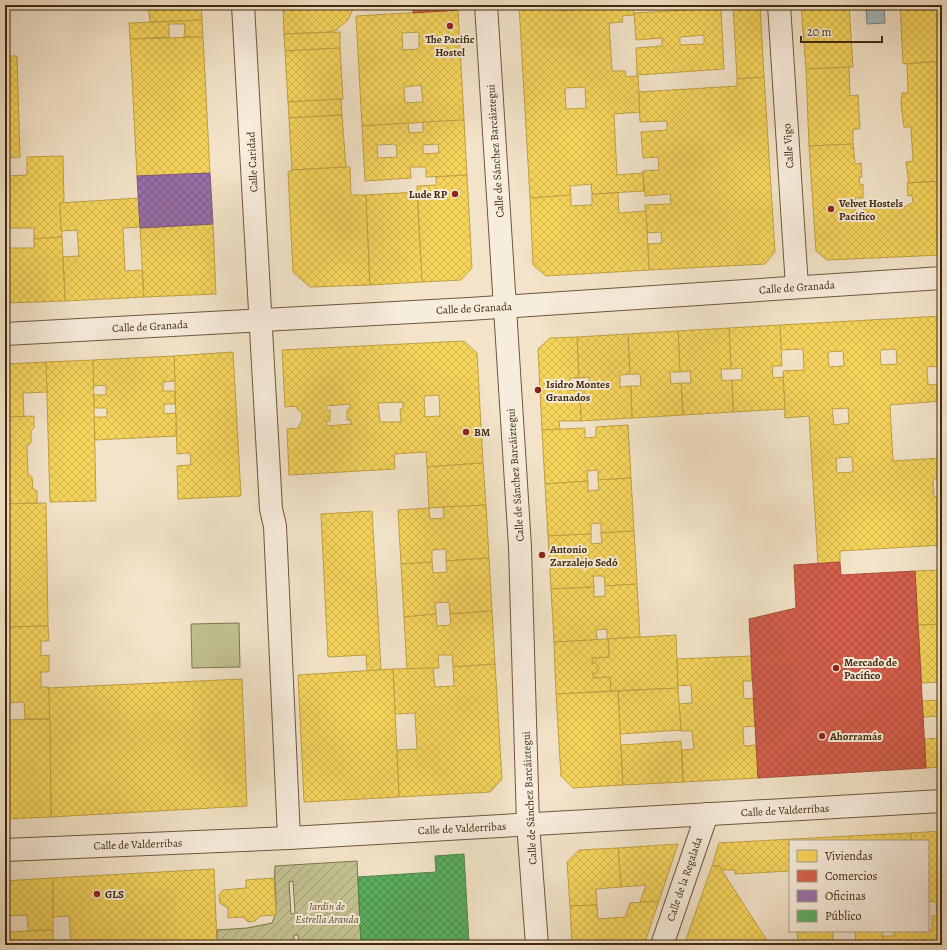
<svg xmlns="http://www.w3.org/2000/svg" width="947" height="950" viewBox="0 0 947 950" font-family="Alegreya,serif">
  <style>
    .green { fill: #c3c291; stroke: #82754f }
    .garden { fill: url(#garden-furrows); stroke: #82754f; fill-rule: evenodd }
    .water { fill: #a3bbc2; stroke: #7c807a }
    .homes { fill: url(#homes-cross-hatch); stroke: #c0a144; fill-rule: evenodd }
    .shops { fill: url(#shops-cross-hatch); stroke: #a94f3a }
    .offices { fill: url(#offices-cross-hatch); stroke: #7f5a7c }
    .public { fill: url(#public-cross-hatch); stroke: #528648 }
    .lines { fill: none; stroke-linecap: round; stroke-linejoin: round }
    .minor-casing { stroke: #6e573c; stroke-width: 24 }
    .minor { stroke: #f7eddc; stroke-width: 22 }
    .poi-dot { fill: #8f2418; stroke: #f7eddc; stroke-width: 1.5 }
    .labels { text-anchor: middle; stroke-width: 4; stroke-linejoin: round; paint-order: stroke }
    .poi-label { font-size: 11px; font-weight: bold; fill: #41280d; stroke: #f7eddc; text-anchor: start }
    .street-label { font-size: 11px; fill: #41280d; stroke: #f7eddc }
    .park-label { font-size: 11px; font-style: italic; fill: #624e2e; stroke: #f7eddc }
  </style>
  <defs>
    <pattern id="garden-furrows" width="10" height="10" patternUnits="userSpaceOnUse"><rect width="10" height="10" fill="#c3c291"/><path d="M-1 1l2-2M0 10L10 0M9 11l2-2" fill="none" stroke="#a09e75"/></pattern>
    <pattern id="homes-cross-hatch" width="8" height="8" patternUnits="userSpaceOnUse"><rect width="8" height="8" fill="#f6d55c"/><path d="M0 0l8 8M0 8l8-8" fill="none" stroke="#d4b74f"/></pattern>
    <pattern id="shops-cross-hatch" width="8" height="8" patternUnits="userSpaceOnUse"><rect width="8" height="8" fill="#d6604d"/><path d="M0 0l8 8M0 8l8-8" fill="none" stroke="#af4f3e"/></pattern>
    <pattern id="offices-cross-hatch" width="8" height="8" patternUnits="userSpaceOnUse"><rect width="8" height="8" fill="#9970ab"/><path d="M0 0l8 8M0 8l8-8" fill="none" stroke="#7e5c8a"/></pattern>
    <pattern id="public-cross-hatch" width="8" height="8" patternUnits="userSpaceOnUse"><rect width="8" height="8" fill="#5aae61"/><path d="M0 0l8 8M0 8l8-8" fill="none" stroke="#4c8e4e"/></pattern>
  </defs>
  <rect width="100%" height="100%" fill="#f3e4c9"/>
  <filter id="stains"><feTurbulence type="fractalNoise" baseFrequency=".005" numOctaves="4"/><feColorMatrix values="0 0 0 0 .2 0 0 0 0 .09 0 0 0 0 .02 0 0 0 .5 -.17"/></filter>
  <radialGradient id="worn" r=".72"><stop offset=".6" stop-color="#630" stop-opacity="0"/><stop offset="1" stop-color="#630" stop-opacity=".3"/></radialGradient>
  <path class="green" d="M239,623L240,667L192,668L191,624Z"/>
  <path class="garden" d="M357,861L361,945H299L298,935H294V945H217V930L247,928L272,923C280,907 273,884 275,866ZM293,881L295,913L291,914L289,882Z"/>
  <path class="water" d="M866,5H884L885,23L867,24Z"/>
  <g class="homes">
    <path d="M5,5H54V6L11,9V6L5,7Z"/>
    <path d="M144,5H201L202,20L150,22L149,11L147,10Z"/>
    <path d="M283,5H355L348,20L336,30L330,32L284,34Z"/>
    <path d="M519,5H560V11L581,9V5H633L634,15L622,16L623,22L609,23L612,71H625L626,77L638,76L640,112L614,114L617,175L643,173L644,191L592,194L591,184L570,186L571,195L530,198ZM585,87L586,108L566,109L565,88Z"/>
    <path d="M733,5H760L764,77L737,79Z"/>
    <path d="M801,5H849L853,67L806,69Z"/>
    <path d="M900,5H942V61L903,64Z"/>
    <path d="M721,8L724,69L637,75L636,48L662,46V38L636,40L634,13ZM704,35V44L680,45V37Z"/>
    <path d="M458,10L464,120L362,126L356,16ZM419,32V49L403,50L402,33ZM421,85L423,102L405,103L404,87Z"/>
    <path d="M202,20L203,37H184L185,24H169V37L130,39L129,23Z"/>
    <path d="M340,32V48L285,51L284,34Z"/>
    <path d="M203,37L210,173L137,176L130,39Z"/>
    <path d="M340,48L343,99L288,102L285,51Z"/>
    <path d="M5,56H17L20,157L5,158Z"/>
    <path d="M942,61V181L909,183L906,162L913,161L911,127H904L901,104L902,93H908L907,64Z"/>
    <path d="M849,67L850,96L858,95L860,129H853V144L809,146L806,69Z"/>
    <path d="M764,77L775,252L765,264L649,270L648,244L662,243L661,232L647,233L645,205L671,204L670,194L645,196L643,171L659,170L658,157L643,158L641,132L667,130V121L640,122L639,92L737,86V79Z"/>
    <path d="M341,99L342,115L289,118L288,102Z"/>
    <path d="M342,115L346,167L292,170L289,118Z"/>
    <path d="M464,120L467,175L426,177V167H410L411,178L365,181L362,126L408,123L409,133L423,132V122ZM396,144L397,157L378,158L377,145ZM438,144L439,153L423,154V145Z"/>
    <path d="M853,144L855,164L861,163L862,177H859L860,185L863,184V198H855L856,215L864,214V208L908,206L909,204L913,203L912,195L908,196L907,183L942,181V255L827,260L816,251L809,146Z"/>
    <path d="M63,156L64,202L60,203L62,237L34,239V228H5V176L27,175V157Z"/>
    <path d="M346,167H350L351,195H366L370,285L310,287L293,272L288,172L292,170Z"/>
    <path d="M467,175L472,268L461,280L422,282L417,186L436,185V177Z"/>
    <path d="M417,192L422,282L370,285L366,195Z"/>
    <path d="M618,193L619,213L646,211L649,270L546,276L533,265L530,198L571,195V206L592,205V194Z"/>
    <path d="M139,198L140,227L123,228L125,271L142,270L144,297L65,301L63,257L79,256L77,230L61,231L60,203Z"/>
    <path d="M213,224L216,294L144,297L140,228Z"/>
    <path d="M62,237L65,301L5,303V248H34V239Z"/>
    <path d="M942,316V366L927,367L928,385L942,384V401L890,405L893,461L942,458V478L933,479L934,497L942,496V545L840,551V562L818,564L809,416L785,418L783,371L804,370L803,349L781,350L780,325ZM896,349L897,364L881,365L880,350ZM843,351L844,366L829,367L828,352ZM848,408L849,423L834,425L832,409ZM852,457L853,472L837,473L836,458Z"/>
    <path d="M780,325L782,366H772L773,378L783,377L785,409L733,412L732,380H742V368L731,369L729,328Z"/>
    <path d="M729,328L731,369H721L722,381L732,380L733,412L683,415L681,383H691L690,371L680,372L678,331Z"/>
    <path d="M678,331L680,372H670L671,384L681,383L683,415L632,418L631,386H641L640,374H630L628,334Z"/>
    <path d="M628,334L630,374L620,375V387L631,386L632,418L581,421L580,390L589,389V377L579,378L577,337Z"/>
    <path d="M577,337L579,378H570V390H580L581,421H559L560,429L542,430L538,349L550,338Z"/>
    <path d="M464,341L477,353L483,463L427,467L426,452L394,454L395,469L289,475L287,429L298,428L302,420V413L297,409V406L285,407L282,350ZM439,395L440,416L425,417L424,396ZM403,402V409H400L401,422H380L378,403ZM350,404V409L347,410V420H351V424L327,426L326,421H330V410H326V406Z"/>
    <path d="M233,352L241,496L178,499L177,466L191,465L190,453L177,454L174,356Z"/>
    <path d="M174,356L175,381L163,382V391H175V404H164V414L176,413V436L95,440L94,417H107V408H94V395H106V385L93,386V360Z"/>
    <path d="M93,360L96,501L50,502L46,362Z"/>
    <path d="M46,362L47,392L23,393L24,417H5V364Z"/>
    <path d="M34,416V428L31,431V443L27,446L28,474L32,477L33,489L37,491V503L5,504V417Z"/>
    <path d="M628,425L631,478L598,480V470L587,471L588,481L545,484L542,430L585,428V438L596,437V427Z"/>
    <path d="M483,463L486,505L429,508L427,467Z"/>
    <path d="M631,478L634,531L601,533V523L591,524V534L548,536L545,484L588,481V491L599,490L598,480Z"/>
    <path d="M46,503L48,626L6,627L5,504Z"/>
    <path d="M486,505L489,558L446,561V549L432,550V562L401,564L398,510L429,508L430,519L444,518L443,507Z"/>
    <path d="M372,511L381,670L367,671L366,655L328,657L321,514Z"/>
    <path d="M634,531L637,584L605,586L604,576H593L594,587L551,589L548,536L591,534V544L602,543L601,533Z"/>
    <path d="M489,558L492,611L450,614L449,602L435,603L436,614L404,617L401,564L432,562L433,573L447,572L446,561Z"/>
    <path d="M942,570V624L918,625L915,571Z"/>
    <path d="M637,584L640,637L607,639V629L596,630L597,640L554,642L551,589L594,587V597L605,596V586Z"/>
    <path d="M492,611L495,664L453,667L452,655H438L439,668L407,670L404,617L436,614L437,626L451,625L450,614Z"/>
    <path d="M942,624V682L922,683L918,625Z"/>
    <path d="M48,626L49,641H41V656L49,655V672H41V687H49L50,719H25L24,702L6,703L5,700L6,627Z"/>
    <path d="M676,635L678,688L611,691L610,677L593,678V673H596L599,668L595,663H592V658L609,657L608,639Z"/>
    <path d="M608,639L609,657L592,658V663H595L599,668L596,673H593V678L610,677L611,691L556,694L554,642Z"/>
    <path d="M751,656L752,681H743L744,699L753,698L755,726L743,727L744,746L756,745L758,778L683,782L682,750L694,749L692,731H681L679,704L692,703L691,685L678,686L677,659Z"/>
    <path d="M495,664L502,779L490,792L399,797L397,750L417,749L415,713L395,714L393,669L433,668L435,687L454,686L453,667Z"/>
    <path d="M393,669L399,797L304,802L298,675Z"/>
    <path d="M242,679L247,806L51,817L49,688Z"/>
    <path d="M678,688L681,730L620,734L618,691Z"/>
    <path d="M618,691L623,785L573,788L561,776L556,694Z"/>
    <path d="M942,700V767L926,768L925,739L941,738L939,716L923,717L922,701Z"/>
    <path d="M50,719L51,817L5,819V720Z"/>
    <path d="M681,741L683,782L623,785L621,745Z"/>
    <path d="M942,831V915L937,916L936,901L928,902V841H911V833Z"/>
    <path d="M911,833V841H850L849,836Z"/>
    <path d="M849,836L850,841H790V871L735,874V870H722L719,866H712L719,843Z"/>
    <path d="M678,844L659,901L640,902L646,885L621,887L618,848Z"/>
    <path d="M618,848L621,887L596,889L597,905L570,906L567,862L579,850Z"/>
    <path d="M712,866H719L770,945H684Z"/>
    <path d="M214,869L217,945H71L69,916L53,917V878Z"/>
    <path d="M53,878V930L28,931L27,915L5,916V881Z"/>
    <path d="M274,878L276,915L260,916L255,921L248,922L243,917L228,918V908L220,903L219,895L223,890L246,888V880Z"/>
    <path d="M659,901L644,945H572L570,906L597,905L598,919L625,917L630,903Z"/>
    <path d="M942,915V945H883V936H894V931L932,930V916Z"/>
    <path d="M53,930V945H5V932Z"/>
    <path d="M833,931V945H802V940H798L797,932Z"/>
    <path d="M855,931H882L883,945H856Z"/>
  </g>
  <g class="shops">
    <path d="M413,5H458V10L413,13Z"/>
    <path d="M840,562L841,575L915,571L926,768L758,778L749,619L796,608L794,565Z"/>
  </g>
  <path class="offices" d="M210,173L213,224L140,228L137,176Z"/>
  <path class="public" d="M464,854L469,943L440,945H361L358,877L436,872L435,856Z"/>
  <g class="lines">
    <defs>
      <g id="minor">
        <path d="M243,5L271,509L275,526L289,838"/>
        <path d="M486,5L520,547L528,824L537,945"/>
        <path d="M779,5L797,287"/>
        <path d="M5,334L469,309L942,278"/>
        <path d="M5,850L289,838L942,801"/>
        <path d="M662,945L707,814"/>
      </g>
    </defs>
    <use href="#minor" class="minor-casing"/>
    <use href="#minor" class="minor"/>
  </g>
  <g class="poi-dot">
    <circle cx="450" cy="26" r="4"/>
    <circle cx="455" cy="194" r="4"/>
    <circle cx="831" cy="209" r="4"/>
    <circle cx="538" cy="390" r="4"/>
    <circle cx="466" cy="432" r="4"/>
    <circle cx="542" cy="555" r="4"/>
    <circle cx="836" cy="668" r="4"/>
    <circle cx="822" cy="736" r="4"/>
    <circle cx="97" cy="894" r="4"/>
  </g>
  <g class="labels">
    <g class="poi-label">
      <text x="450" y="43" text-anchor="middle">The Pacific<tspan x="450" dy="13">Hostel</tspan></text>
      <text x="447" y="198" text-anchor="end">Lude RP</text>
      <text x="839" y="207">Velvet Hostels<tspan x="839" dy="13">Pacifico</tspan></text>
      <text x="546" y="388">Isidro Montes<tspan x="546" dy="13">Granados</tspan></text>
      <text x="474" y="436">BM</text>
      <text x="550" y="553">Antonio<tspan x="550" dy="13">Zarzalejo Sedó</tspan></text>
      <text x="844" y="666">Mercado de<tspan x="844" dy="13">Pacífico</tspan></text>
      <text x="830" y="740">Ahorramás</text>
      <text x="105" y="898">GLS</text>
    </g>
    <g class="street-label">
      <text transform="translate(788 146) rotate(-94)" y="4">Calle Vigo</text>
      <text transform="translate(495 151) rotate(-94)" y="4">Calle de Sánchez Barcáiztegui</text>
      <text transform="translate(252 162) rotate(-93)" y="4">Calle Caridad</text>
      <text transform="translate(797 287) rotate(-4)" y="4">Calle de Granada</text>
      <text transform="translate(474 308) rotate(-3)" y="4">Calle de Granada</text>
      <text transform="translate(150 326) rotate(-3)" y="4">Calle de Granada</text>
      <text transform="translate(515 475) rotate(-94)" y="4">Calle de Sánchez Barcáiztegui</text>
      <text transform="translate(529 798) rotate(-93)" y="4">Calle de Sánchez Barcáiztegui</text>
      <text transform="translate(785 810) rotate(-3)" y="4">Calle de Valderribas</text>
      <text transform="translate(462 828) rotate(-3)" y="4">Calle de Valderribas</text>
      <text transform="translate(138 844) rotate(-2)" y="4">Calle de Valderribas</text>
      <text transform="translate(684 879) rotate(-71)" y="4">Calle de la Regalada</text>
    </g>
    <g class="park-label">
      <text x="327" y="910">Jardín de<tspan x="327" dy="13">Estrella Aranda</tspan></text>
    </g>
  </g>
  <rect width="947" height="950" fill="none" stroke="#f3e4c9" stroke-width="20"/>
  <rect x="6" y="6" width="935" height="938" fill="none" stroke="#41280d" stroke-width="2"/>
  <rect x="10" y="10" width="927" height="930" fill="none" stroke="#41280d"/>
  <rect x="789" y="840" width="140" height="92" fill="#f7eddc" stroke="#ae9e89"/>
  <rect x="797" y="850" width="20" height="12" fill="#f6d55c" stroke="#ae9e89"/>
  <text x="825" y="860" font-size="12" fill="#41280d">Viviendas</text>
  <rect x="797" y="870" width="20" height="12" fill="#d6604d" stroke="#ae9e89"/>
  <text x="825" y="880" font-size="12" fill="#41280d">Comercios</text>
  <rect x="797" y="890" width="20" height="12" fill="#9970ab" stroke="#ae9e89"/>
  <text x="825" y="900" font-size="12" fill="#41280d">Oficinas</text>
  <rect x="797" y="910" width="20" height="12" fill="#5aae61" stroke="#ae9e89"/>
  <text x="825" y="920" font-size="12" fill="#41280d">Público</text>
  <path d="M801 36v6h81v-6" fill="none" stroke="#41280d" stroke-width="2"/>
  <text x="807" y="36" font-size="12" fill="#41280d" stroke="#f7eddc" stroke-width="3" paint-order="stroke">20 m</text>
  <rect width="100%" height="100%" filter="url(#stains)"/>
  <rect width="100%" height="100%" fill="url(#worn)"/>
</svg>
